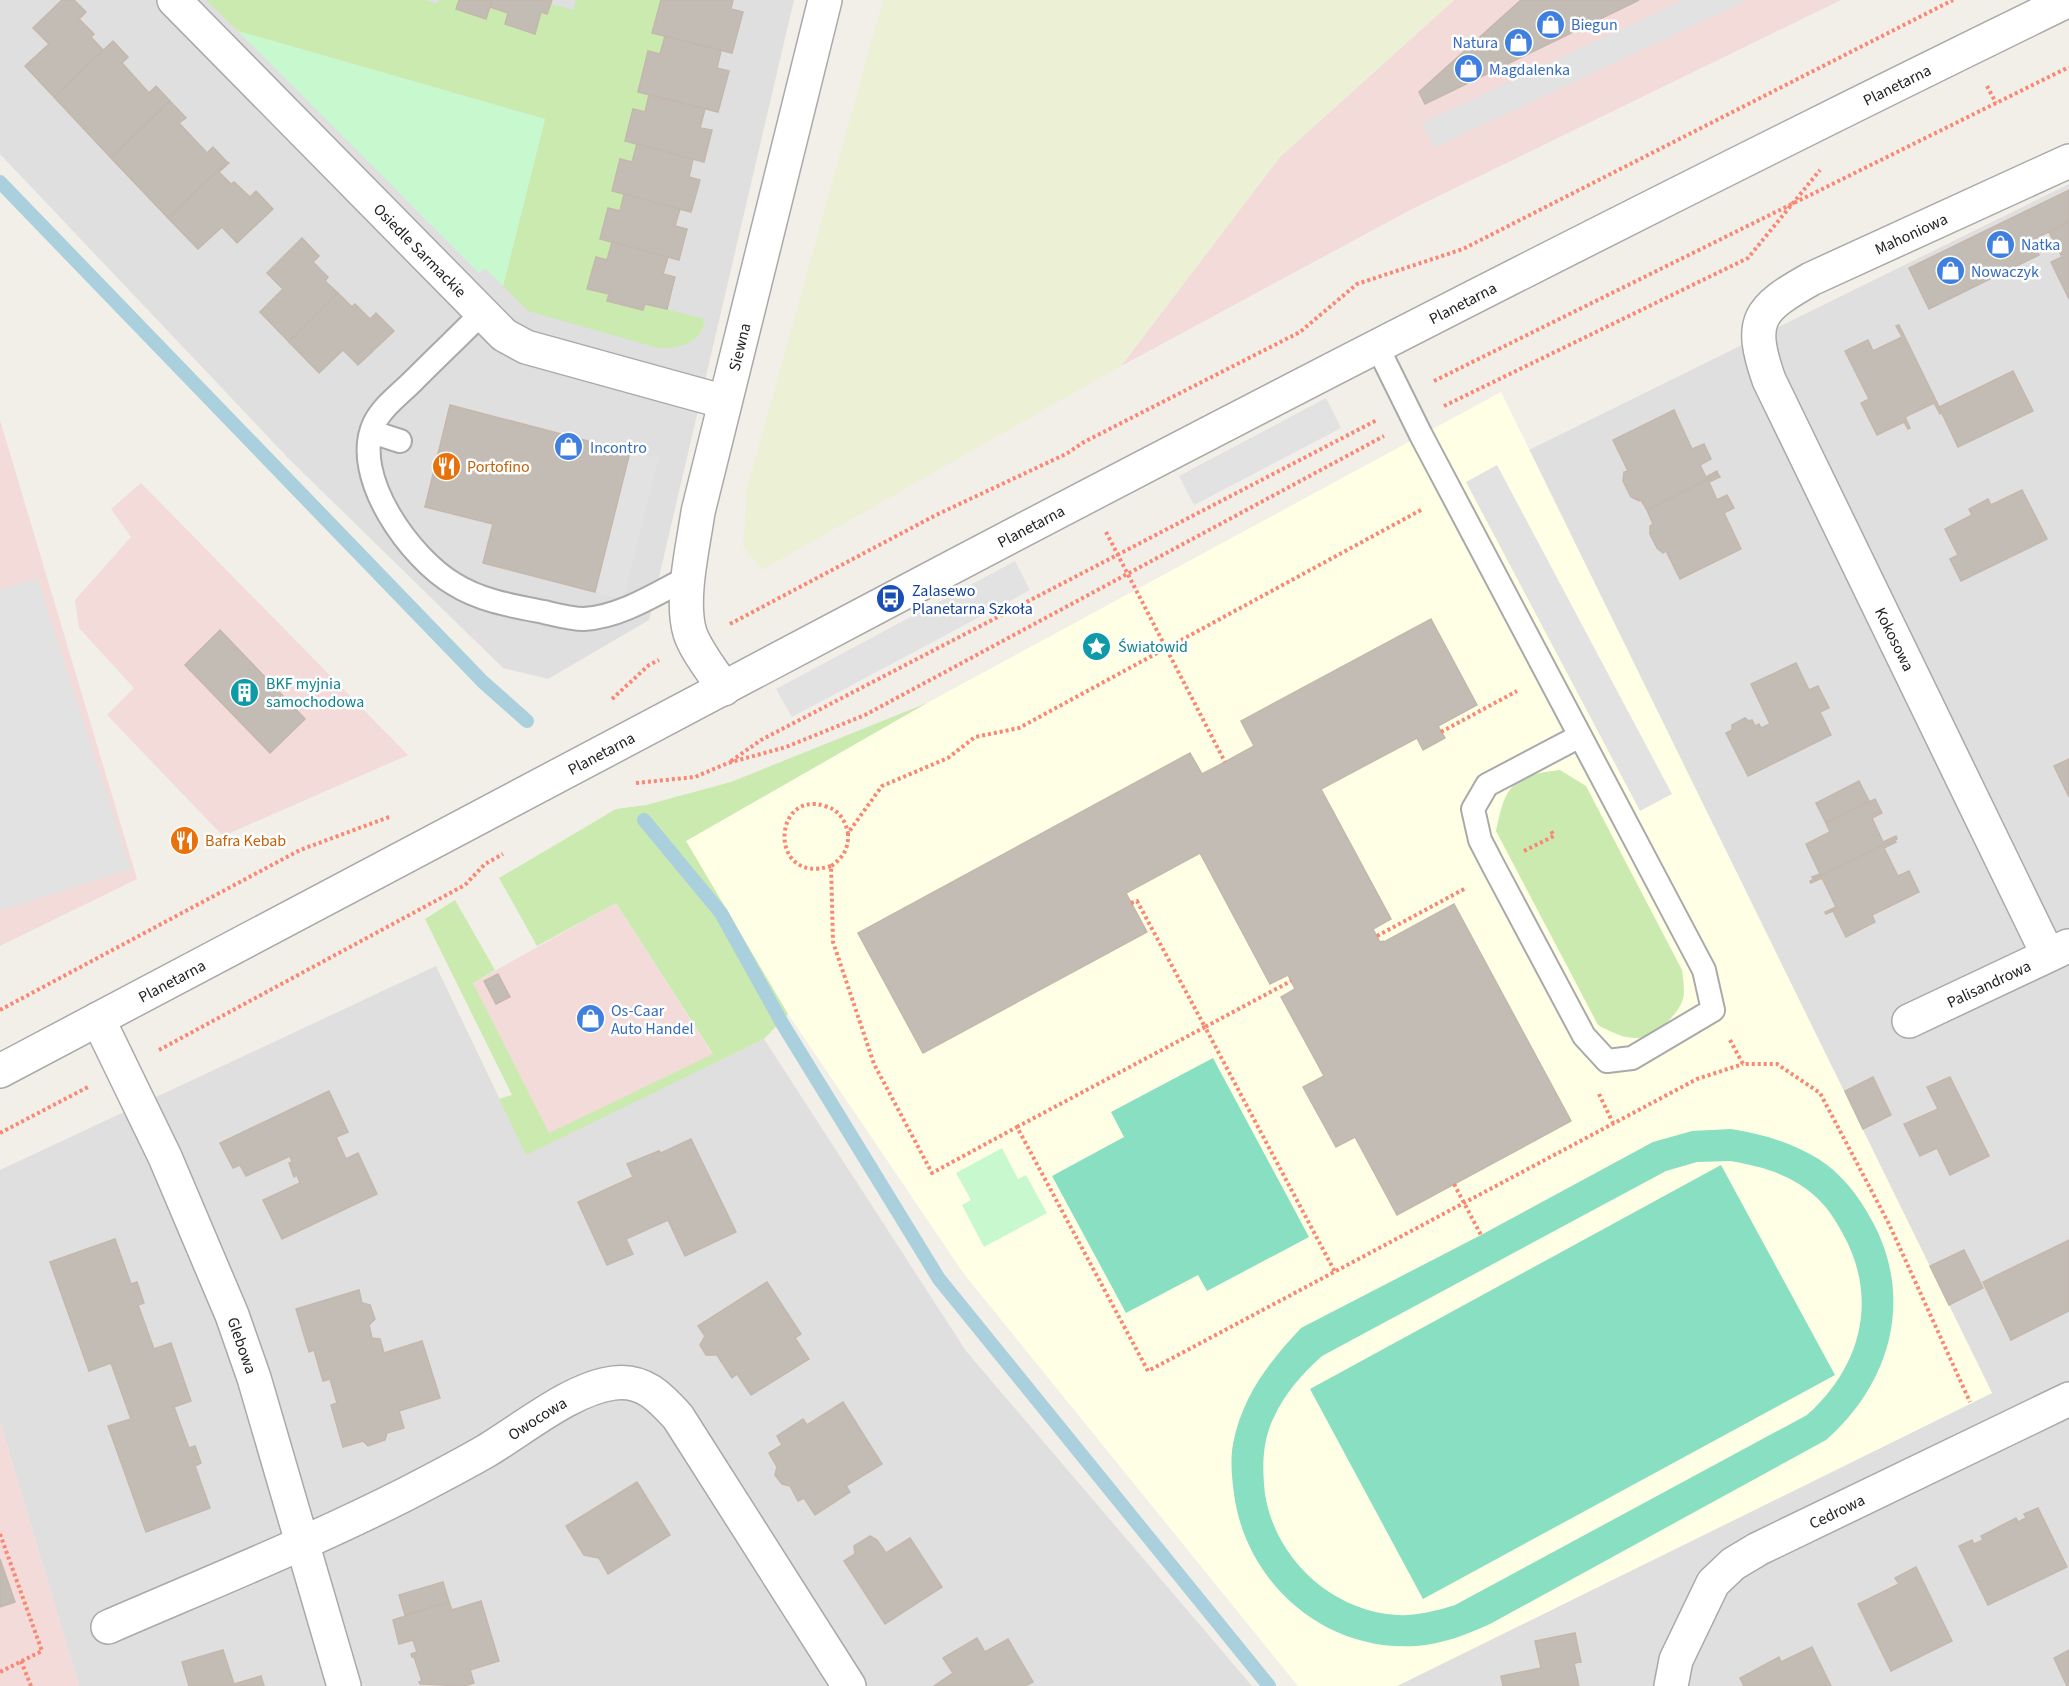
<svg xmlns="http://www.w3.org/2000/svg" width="2069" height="1686" viewBox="0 0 2069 1686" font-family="'Source Sans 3',sans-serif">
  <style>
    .residential { fill: #e0dfdf }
    .commercial { fill: #f2dbd9 }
    .education { fill: #feffe5 }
    .farmland { fill: #ecf0d5 }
    .grass { fill: #caeab0 }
    .park { fill: #c8f9ce }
    .pitch { fill: #89dfc2; fill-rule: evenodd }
    .parking { fill: #e2e2e2 }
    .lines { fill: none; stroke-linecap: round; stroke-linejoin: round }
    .stream { stroke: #aad0de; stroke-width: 14 }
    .building { fill: #c3bcb5; stroke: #c4b7ab; stroke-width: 1.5 }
    .service-casing { stroke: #a9a9a9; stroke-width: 26 }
    .minor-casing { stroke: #a9a9a9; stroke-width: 36 }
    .tertiary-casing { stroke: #a9a9a9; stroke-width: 36 }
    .path { stroke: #f98773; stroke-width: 4; stroke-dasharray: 3 3; stroke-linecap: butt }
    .service { stroke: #fff; stroke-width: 22 }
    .minor { stroke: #fff; stroke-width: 33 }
    .tertiary { stroke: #fff; stroke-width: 33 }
    .labels { text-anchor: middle; stroke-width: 5; stroke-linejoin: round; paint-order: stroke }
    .shop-label { font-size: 16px; fill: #366cbe; stroke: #fff; text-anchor: start }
    .street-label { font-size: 16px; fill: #222; stroke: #fff }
    .food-label { font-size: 16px; fill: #c56008; stroke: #fff; text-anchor: start }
    .transit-label { font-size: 16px; fill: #164399; stroke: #fff; text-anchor: start }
    .culture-label { font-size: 16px; fill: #0d838f; stroke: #fff; text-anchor: start }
  </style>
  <rect width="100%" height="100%" fill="#f2efe9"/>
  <g class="residential">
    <path d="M0,0H794L649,620L548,679L503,668L290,460L0,154Z"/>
    <path d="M2069,184V1686H1397L1992,1393L1529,450Z"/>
    <path d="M436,966L526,1154L764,1039L966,1351L1252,1686H79L0,1422V1170Z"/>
  </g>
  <g class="commercial">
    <path d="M1454,0H1841L1412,209L1121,366L1280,157Z"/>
    <path d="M0,420L137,879L0,946Z"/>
    <path d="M141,483L408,755L223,836L107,715L134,688L79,628L75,600L131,537L111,509Z"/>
    <path d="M616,903L713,1055L548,1134L473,983Z"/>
    <path d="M0,1422L79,1686H0Z"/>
  </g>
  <path class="education" d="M1501,392L1992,1393L1397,1686H1298L964,1274L788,1014L686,841L927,703Z"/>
  <path class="farmland" d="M883,0H1454L1280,157L1121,366L762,570L743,547L747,488Z"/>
  <g class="grass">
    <path d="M206,0H425L437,4L439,0H459L456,9L486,18L490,7L508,13L505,24L535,34L541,12L547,14L551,4L573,10L576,0H661L653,33L665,36L660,54L648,51L638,91L649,95L645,112L633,109L625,140L637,144L632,162L620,159L612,190L624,194L620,211L608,209L600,239L612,242L607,260L596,257L587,289L609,294L608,301L643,310L645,304L705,319C702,343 680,349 658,348L528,311L503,286L545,119L238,31Z"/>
    <path d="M927,703L686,841L788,1014L764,1039L526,1155L499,1099L512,1095L425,919L455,900L495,970L473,983L549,1133L713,1054L616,903L537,946L499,878L616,809L646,805L731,782Z"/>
    <path d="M1560,770L1586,786L1682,970C1683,978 1685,991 1683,999C1680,1009 1671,1019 1663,1026C1641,1046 1622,1038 1598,1025L1496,831C1505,786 1512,775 1560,770Z"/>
  </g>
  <g class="park">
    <path d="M238,31L545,119L503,286L485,268L479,273Z"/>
    <path d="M1002,1148L1018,1179L1026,1175L1047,1213L984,1247L962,1205L971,1200L956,1173Z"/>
  </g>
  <g class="pitch">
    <path d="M1213,1058L1309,1237L1207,1291L1198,1275L1126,1313L1052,1176L1124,1137L1111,1112Z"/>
    <path d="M1731,1129C1762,1134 1790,1142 1817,1158C1840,1172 1858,1195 1871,1219C1915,1297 1891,1383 1826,1440L1490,1624C1466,1635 1442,1644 1416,1646C1324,1652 1246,1583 1234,1494C1232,1478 1230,1461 1233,1444C1242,1397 1269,1362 1301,1328L1481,1235L1653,1142L1692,1131ZM1730,1161C1761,1166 1793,1175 1816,1197C1828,1208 1836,1221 1843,1234C1879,1299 1861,1367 1807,1415L1455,1605C1436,1611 1417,1616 1397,1615C1331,1611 1275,1558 1265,1494C1262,1468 1262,1441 1274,1417C1285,1393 1302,1374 1322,1356L1666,1171L1697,1162Z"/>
    <path d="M1721,1165L1835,1375L1423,1599L1310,1389Z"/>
  </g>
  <g class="parking">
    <path d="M1683,0H1748L1434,148L1422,123Z"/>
    <path d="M1326,398L1341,428L1194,505L1179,476Z"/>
    <path d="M630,452L659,458L623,599L595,592Z"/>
    <path d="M1497,465L1672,794L1640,811L1466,482Z"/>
    <path d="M1015,561L1030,590L792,717L776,689Z"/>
    <path d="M37,578L131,869L0,911V590Z"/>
  </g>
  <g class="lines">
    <g class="stream">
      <path d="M0,182L483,682L527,721"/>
      <path d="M644,820L721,913L782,1023L939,1279L1269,1686"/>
    </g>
  </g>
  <g class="building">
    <path d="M62,0H74L86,12L79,19L94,34L91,37L103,50L54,97L25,66L49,44L33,28Z"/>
    <path d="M459,0H492L486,19L456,9Z"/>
    <path d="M492,0H552L547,14L541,12L535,34L505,24L508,13L490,7Z"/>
    <path d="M661,0H733L731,9L743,12L732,53L652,33Z"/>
    <path d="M1521,0H1639L1425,104L1419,92Z"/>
    <path d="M665,36L721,51L717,68L729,71L718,112L638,92L648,51L660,54Z"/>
    <path d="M113,41L128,57L122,63L149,93L156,86L170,101L111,158L54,97Z"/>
    <path d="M649,95L705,109L700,128L712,130L704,162L625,141L633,109L645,112Z"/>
    <path d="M170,101L186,118L179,123L207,153L213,147L227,162L168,218L111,158Z"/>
    <path d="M637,144L693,159L689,177L700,180L691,212L612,191L620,159L632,162Z"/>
    <path d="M227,162L229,163L219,172L231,184L234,182L250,197L256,191L273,209L237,243L222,227L198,249L168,218Z"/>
    <path d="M2069,190V222L2032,240L2039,255L1929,309L1909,268Z"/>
    <path d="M624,194L680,209L675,226L687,229L679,260L600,239L608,208L620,211Z"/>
    <path d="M2069,222V299L2051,262L2062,257L2049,232Z"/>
    <path d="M302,238L319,256L313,262L328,277L325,281L338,293L289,342L260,312L283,289L267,273Z"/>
    <path d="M612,242L668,257L663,274L675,277L667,309L645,304L643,310L607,301L609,294L587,289L596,257L607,260Z"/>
    <path d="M338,293L352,307L355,304L370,319L376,313L394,331L358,365L343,350L319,373L289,342Z"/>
    <path d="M1899,325L1942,413L1940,414L1934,403L1905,417L1910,428L1908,429L1904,422L1877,435L1861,403L1869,399L1845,351L1868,340L1873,351L1902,337L1896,326Z"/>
    <path d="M2013,371L2033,411L1958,447L1939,407Z"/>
    <path d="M450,405L630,452L595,592L483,563L493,524L425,507Z"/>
    <path d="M1674,410L1692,449L1704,444L1711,459L1700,465L1706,477L1717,471L1718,474L1647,510L1641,500L1639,501L1631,497L1623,481L1624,472L1628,471L1613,440Z"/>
    <path d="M1718,474L1720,477L1709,482L1717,500L1727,495L1734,508L1724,513L1741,549L1680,579L1666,551L1663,553L1657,548L1650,534V526L1653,524L1647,510Z"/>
    <path d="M2022,490L2047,539L1961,581L1950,559L1958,555L1945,529L1972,515L1969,509L1988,499L1991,505Z"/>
    <path d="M1431,619L1477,705L1438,726L1445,738L1423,750L1417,738L1321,789L1391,919L1373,929L1380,942L1383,941L1384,942L1454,904L1571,1121L1397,1215L1355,1137L1336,1147L1303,1087L1324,1076L1281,997L1295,989L1288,975L1270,984L1200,853L1126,893L1147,932L923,1053L858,933L1190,753L1202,774L1225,762L1254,746L1241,721Z"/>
    <path d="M220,630L305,719L270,753L185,665Z"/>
    <path d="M1796,663L1809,690L1818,686L1829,708L1820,712L1831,735L1748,776L1726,733L1732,730V725L1745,718L1749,721L1752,720L1755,726L1759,724L1761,728L1770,724L1751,684Z"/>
    <path d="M2069,759V797L2054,766Z"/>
    <path d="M1859,781L1869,801L1826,823L1816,803Z"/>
    <path d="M1875,799L1882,813L1872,818L1883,842L1896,836L1897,839L1813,880L1812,877L1820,874L1806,844L1830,832L1826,823Z"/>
    <path d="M1894,840L1896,842L1884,848L1898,876L1909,871L1919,892L1872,915L1875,922L1846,937L1833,911L1826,914L1825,912L1836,907L1822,878L1811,883L1810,881Z"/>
    <path d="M498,974L510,997L496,1004L484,981Z"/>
    <path d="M1873,1077L1891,1115L1863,1129L1845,1091Z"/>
    <path d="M1950,1077L1989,1156L1950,1175L1937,1148L1920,1156L1904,1124L1938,1109L1927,1087Z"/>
    <path d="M329,1091L348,1132L336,1137L346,1159L358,1153L377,1194L282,1239L263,1200L300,1183L297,1175L294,1177L289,1163L292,1162L290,1156L246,1176L240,1165L233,1168L220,1143Z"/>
    <path d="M691,1139L736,1232L685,1256L668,1220L626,1239L633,1254L607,1265L578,1202L633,1177L627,1164L659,1151L661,1153Z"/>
    <path d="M115,1239L131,1284L137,1282L144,1303L138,1305L154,1349L171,1343L191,1401L174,1407L189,1448L195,1446L201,1463L195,1466L210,1508L146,1532L108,1426L131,1419L111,1363L89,1371L50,1262Z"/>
    <path d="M2069,1240V1311L2011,1340L1983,1282Z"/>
    <path d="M1964,1250L1983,1288L1949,1305L1930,1266Z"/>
    <path d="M767,1282L801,1334L795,1338L809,1359L751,1395L737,1374L732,1378L717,1355H706L700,1345L705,1336L698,1326Z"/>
    <path d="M359,1290L362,1303L370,1305L375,1319L369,1325L372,1338L380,1339L384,1353L422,1341L440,1398L399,1411L404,1428L387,1433L385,1440L368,1446L363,1441L343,1447L331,1405L337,1403L330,1379L323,1381L314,1350L309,1352L296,1309Z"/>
    <path d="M843,1402L882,1464L846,1486L850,1492L815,1515L804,1498L798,1501L790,1486L782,1484L775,1475L777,1467L769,1453L782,1445L777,1436L803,1419L807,1425Z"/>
    <path d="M637,1482L670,1535L608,1574L599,1558L584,1555L566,1526Z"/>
    <path d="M2038,1508L2067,1567L1988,1605L1959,1546L1972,1540L1974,1544L1983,1540L1981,1536L2016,1518L2018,1522L2026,1518L2024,1514Z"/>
    <path d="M870,1536L877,1540L886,1553L910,1538L942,1587L885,1624L844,1561L855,1554L854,1546Z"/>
    <path d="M0,1559L15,1602L0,1607Z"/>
    <path d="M1916,1567L1952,1641L1891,1671L1858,1604L1899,1584L1895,1578Z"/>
    <path d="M443,1582L449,1602L405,1615L399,1595Z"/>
    <path d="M481,1601L499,1661L470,1670L474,1683L464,1686L420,1684L419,1682L422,1681L414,1657H412L411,1654L417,1652L413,1640L399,1644L393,1620L449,1602L452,1610Z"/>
    <path d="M1575,1633L1581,1662L1574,1663L1579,1686H1503L1501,1676L1541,1668L1535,1641Z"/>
    <path d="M977,1638L985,1652L1008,1639L1033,1682L1025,1686H934L953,1673L943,1658Z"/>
    <path d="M1812,1647L1831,1686H1744L1740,1678L1779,1657L1781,1662Z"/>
    <path d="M223,1650L234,1684L261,1676L264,1686H189L182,1662Z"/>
    <path d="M2069,1650V1686H2067L2054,1658Z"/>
  </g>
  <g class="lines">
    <defs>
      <g id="service">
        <path d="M481,314C459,336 436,358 413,381C400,394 382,407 374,424C350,476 411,559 454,584C481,601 513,606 544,612C557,615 571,619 584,619C621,617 657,593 689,577"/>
        <path d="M1377,346L1421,435L1704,970L1713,1010L1632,1058L1607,1061L1584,1036L1494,867L1480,840L1473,809L1487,785L1580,736"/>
        <path d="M372,432L400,441"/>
      </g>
      <g id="minor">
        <path id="s1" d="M174,0L504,335L526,347L725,402"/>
        <path id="s2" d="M724,689C713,671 697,653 690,633C680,600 693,547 698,512L825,0"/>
        <path id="s3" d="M2048,955L1769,380C1748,320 1758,309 1811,279L2069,161"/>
        <path id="s4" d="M98,1019L165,1157L232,1315L254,1378L344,1686"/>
        <path id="s5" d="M1909,1021L2068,946"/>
        <path id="s6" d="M108,1627C207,1584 309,1543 406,1494C433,1480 460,1466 486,1451C523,1429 572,1388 614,1383C643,1379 660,1397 678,1417L849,1686"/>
        <path id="s7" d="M1671,1686L1676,1660L1713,1583L1733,1564L1758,1549L2069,1399"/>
      </g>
      <g id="tertiary">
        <path id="s8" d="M0,1071C297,915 593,757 890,600C1280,394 1673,193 2069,0"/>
      </g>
    </defs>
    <use href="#service" class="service-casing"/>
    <use href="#minor" class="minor-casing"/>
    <use href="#tertiary" class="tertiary-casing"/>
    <g class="path">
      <path d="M1987,86L1996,103"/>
      <path d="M1434,381L2069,67"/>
      <path d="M1444,406L1748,258L1820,170"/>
      <path d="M1421,510L1019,728L975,737L948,758L882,786L848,833C849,848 843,858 831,866L833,942L874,1064L932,1173L1017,1127L1148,1371L1697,1079L1743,1064"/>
      <path d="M1106,532L1225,762"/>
      <path d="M730,624L936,515L1066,454L1084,442L1300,332L1357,284L1463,249L1953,0"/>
      <path d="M612,699L649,665L659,660"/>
      <path d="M1441,732L1517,691"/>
      <path d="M731,761L761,740L1377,420"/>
      <path d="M636,783L695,777L728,763L786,747L865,715L1384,436"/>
      <path d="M1524,851L1554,836L1551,831"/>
      <path d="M831,866C768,886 772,789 825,806C839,810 845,820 848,833"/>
      <path d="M1131,903L1137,901L1205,1027L1291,981"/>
      <path d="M1377,936L1466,888"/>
      <path d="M0,1010L300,850L389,817"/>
      <path d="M1730,1040L1743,1064H1777L1820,1093L1889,1224L1970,1402"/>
      <path d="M159,1050L465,885L485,864L503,854"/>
      <path d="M1599,1094L1613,1123"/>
      <path d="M1017,1127L1205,1027L1335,1272"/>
      <path d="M0,1133L88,1087"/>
      <path d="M1454,1184L1481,1235"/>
      <path d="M0,1534L42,1651L0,1672"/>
      <path d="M21,1661L31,1686"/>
    </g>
    <use href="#service" class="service"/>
    <use href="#minor" class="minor"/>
    <use href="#tertiary" class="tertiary"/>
  </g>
  <defs>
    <symbol id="shop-disc" viewBox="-11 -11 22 22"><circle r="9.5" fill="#3f7fe0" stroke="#fff"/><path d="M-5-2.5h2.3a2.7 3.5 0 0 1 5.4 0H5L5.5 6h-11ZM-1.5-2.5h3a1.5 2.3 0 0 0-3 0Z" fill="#fff"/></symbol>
    <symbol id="restaurant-disc" viewBox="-11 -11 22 22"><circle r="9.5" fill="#e8710a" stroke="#fff"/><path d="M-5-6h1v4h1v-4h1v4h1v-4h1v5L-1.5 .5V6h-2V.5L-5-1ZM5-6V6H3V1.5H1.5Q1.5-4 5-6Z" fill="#fff"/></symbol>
    <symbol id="bus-disc" viewBox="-11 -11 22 22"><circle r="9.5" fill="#1a4fb4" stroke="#fff"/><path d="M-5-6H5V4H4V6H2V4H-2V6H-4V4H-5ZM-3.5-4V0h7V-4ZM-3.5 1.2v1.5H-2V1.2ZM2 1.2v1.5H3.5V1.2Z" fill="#fff"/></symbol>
    <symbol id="sight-disc" viewBox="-11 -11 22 22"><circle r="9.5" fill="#0f9aa8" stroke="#fff"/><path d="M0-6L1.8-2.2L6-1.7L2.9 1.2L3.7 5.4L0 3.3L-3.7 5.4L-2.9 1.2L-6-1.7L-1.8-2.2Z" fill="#fff"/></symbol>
    <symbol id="building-disc" viewBox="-11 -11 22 22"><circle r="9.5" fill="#0f9aa8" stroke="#fff"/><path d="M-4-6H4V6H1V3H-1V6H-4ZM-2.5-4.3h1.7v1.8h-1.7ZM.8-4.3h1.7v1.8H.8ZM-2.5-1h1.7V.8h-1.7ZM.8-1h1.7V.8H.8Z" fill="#fff"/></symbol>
  </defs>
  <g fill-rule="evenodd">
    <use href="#shop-disc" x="1534" y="8" width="33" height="33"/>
    <use href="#shop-disc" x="1502" y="26" width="33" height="33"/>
    <use href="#shop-disc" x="1452" y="52" width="33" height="33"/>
    <use href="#shop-disc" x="1984" y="228" width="33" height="33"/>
    <use href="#shop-disc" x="1934" y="254" width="33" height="33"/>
    <use href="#shop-disc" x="552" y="430" width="33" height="33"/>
    <use href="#restaurant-disc" x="430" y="450" width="33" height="33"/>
    <use href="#bus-disc" x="874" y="582" width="33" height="33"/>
    <use href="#sight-disc" x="1080" y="630" width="33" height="33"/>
    <use href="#building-disc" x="228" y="676" width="33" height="33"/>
    <use href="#restaurant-disc" x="168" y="824" width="33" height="33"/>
    <use href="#shop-disc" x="574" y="1002" width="33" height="33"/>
  </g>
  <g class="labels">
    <g class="shop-label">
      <text x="1571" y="30">Biegun</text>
      <text x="1498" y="48" text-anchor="end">Natura</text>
      <text x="1489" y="75">Magdalenka</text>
      <text x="2021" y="250">Natka</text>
      <text x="1971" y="277">Nowaczyk</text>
      <text x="590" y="453">Incontro</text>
      <text x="611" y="1016">Os-Caar<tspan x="611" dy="18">Auto Handel</tspan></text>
    </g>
    <g class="street-label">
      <text dy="6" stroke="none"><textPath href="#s8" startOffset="2138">Planetarna</textPath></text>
      <text dy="6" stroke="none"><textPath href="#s3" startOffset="876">Mahoniowa</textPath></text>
      <text dy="6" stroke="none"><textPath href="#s1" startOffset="351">Osiedle Sarmackie</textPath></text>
      <text dy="6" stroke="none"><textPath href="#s8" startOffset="1652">Planetarna</textPath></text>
      <text dy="6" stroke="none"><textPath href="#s2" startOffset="358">Siewna</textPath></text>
      <text dy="6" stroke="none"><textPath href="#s8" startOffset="1166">Planetarna</textPath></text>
      <text transform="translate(1895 639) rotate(64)" y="6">Kokosowa</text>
      <text dy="6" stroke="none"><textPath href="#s8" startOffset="680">Planetarna</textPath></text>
      <text dy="6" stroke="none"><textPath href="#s8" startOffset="194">Planetarna</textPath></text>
      <text dy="6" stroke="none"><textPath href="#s5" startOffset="88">Palisandrowa</textPath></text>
      <text dy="6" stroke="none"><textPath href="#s4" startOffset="357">Glebowa</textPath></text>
      <text dy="6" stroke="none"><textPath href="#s6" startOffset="478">Owocowa</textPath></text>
      <text dy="6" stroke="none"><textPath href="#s7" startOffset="256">Cedrowa</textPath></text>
    </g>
    <g class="food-label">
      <text x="467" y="472">Portofino</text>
      <text x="205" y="846">Bafra Kebab</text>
    </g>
    <g class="transit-label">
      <text x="912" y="596">Zalasewo<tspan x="912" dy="18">Planetarna Szkoła</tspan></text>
    </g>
    <g class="culture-label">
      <text x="1118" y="652">Światowid</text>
      <text x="266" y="689">BKF myjnia<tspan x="266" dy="18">samochodowa</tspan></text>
    </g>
  </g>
</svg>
